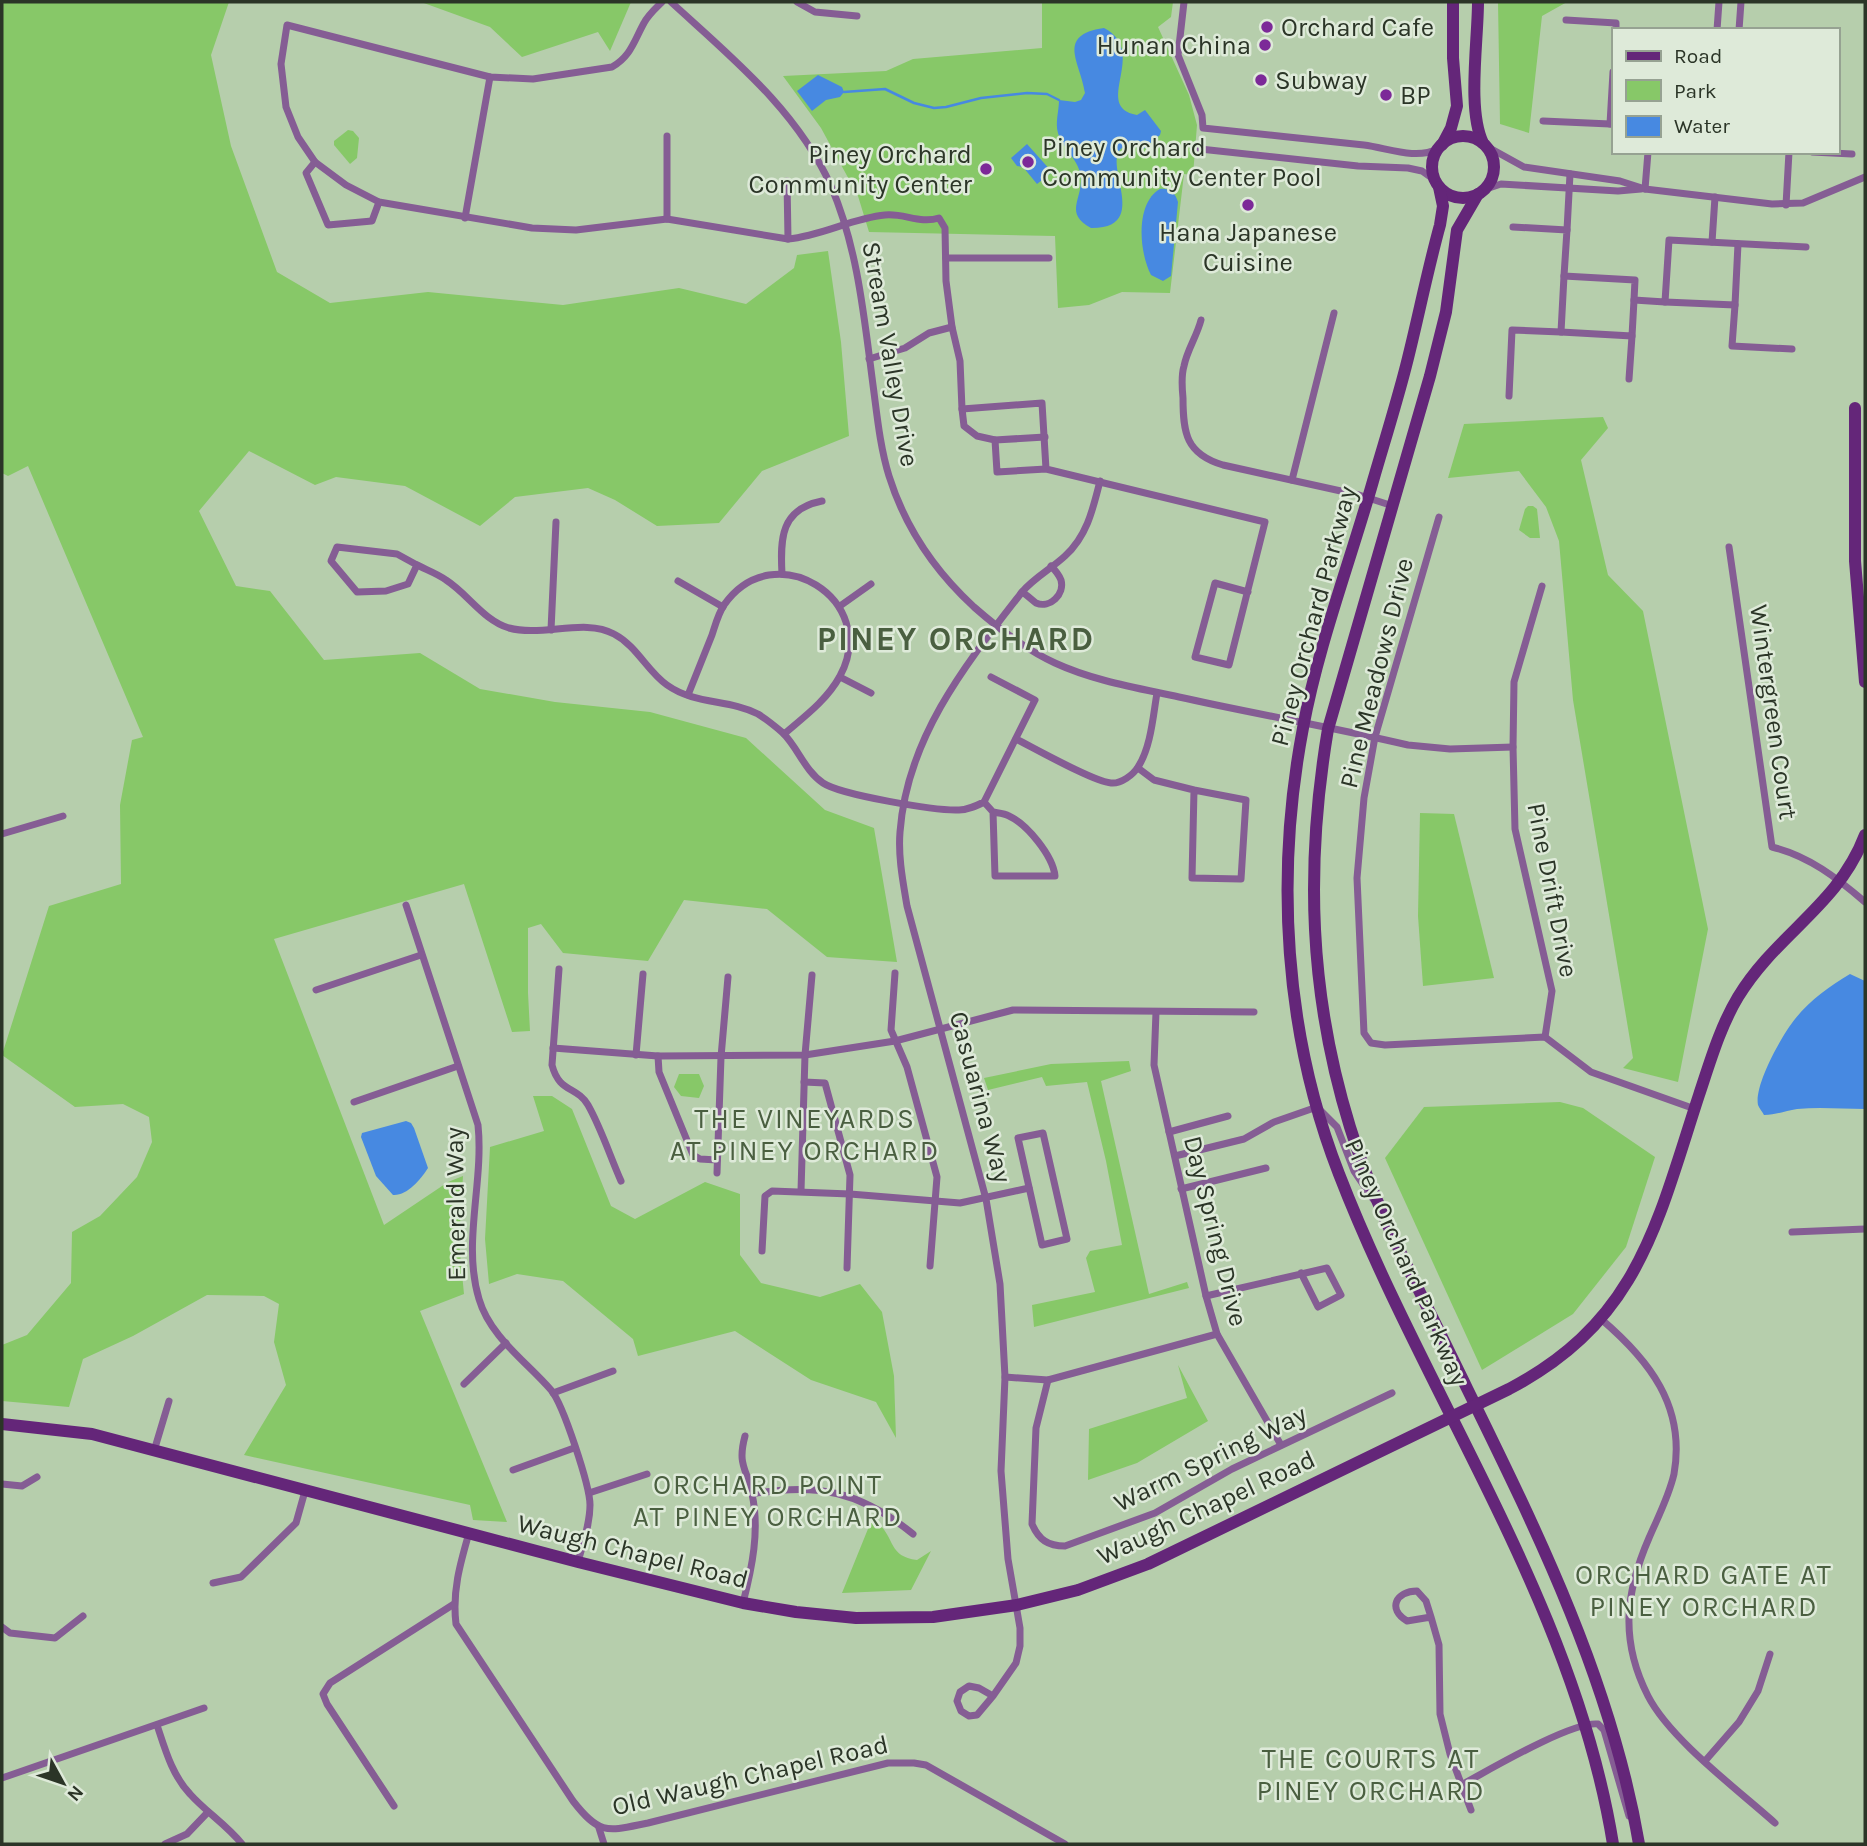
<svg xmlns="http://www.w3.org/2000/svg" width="1867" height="1846" viewBox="0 0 1867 1846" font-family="Karla,sans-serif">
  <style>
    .green { fill: #87c868 }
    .water { fill: #4789e1 }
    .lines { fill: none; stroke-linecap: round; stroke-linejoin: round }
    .stream { stroke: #4789e1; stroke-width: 2.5 }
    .street { stroke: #855d94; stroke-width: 7 }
    .secondary { stroke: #642679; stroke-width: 12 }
    .poi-dot { fill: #7c2998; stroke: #deead9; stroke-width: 2.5 }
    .labels { text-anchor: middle; stroke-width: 5; stroke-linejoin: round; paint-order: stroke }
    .poi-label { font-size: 26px; fill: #2b3527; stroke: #deead9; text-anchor: start }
    .street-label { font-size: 26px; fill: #2b3527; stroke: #deead9 }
    .neighbourhood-label { font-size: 28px; letter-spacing: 2px; fill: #4a5f40; stroke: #deead9 }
    .district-label { font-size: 33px; font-weight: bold; letter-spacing: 2px; fill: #4a5f40; stroke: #deead9 }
  </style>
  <rect width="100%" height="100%" fill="#b6ceac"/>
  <g class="green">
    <path d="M2,2H229L211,55L231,146L277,272L330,303L428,292L563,305L679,288L746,304L794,268L797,255L828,251L841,342L849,436L762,471L719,523L657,526L615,500L588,488L515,497L480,526L405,486L336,477L315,485L249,451L199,511L236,586L270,591L324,660L420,653L480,689L555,702L650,712L746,738L825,810L874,828L897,962L827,957L767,909L684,900L648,961L563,953L541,924L528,928V993L530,1031L512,1032L464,884L274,939L384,1225L448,1182L463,1176L459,1242L464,1294L420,1311L507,1522L473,1520L470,1505L244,1455L286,1385L274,1342L279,1304L264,1296L207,1295L133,1336L83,1359L69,1407L2,1401V1345L27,1335L71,1283L72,1232L100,1216L137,1177L152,1142L149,1117L123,1104L75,1107L2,1055L49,906L121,884L120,805L132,740L143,737L28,466L8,476L2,473Z"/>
    <path d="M421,2H631L610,51L598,32L522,57L490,27Z"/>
    <path d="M1042,2H1173L1171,17L1158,27L1189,95L1197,125L1193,175L1184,174L1170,293L1122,292L1089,305L1058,308L1055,236L869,232L858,196L821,128L783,76L886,71L913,59L1042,48Z"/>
    <path d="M1498,2H1567L1542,16L1529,133L1500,124Z"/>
    <path d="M348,130L353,131L359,138L357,158L350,164L334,145V141Z"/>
    <path d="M1603,417L1608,428L1581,460L1608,575L1643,611L1708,929L1678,1082L1623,1068L1633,1058L1573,700L1559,541L1546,507L1519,471L1448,478L1464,424Z"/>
    <path d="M1528,506H1533L1537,509L1540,538H1530L1519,530L1525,509Z"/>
    <path d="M1420,813L1454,814L1494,978L1423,986L1418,916Z"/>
    <path d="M1129,1061L1131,1071L1101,1081L1149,1294L1187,1282L1189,1288L1034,1327L1032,1305L1095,1292L1086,1258L1090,1251L1122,1245L1106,1161L1087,1082L1046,1086L1042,1077L988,1090L984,1078L1051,1064Z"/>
    <path d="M679,1074H699L704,1086L699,1098L681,1096L674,1087Z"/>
    <path d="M533,1096H552L572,1109L611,1206L635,1219L705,1182L740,1194V1255L761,1283L820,1297L860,1284L882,1312L894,1376L896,1438L876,1402L811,1380L735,1331L638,1356L633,1339L563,1281L517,1274L489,1284L485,1239L490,1147L544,1131Z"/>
    <path d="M1560,1102L1583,1108L1655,1157L1626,1247L1573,1314L1482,1370L1385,1158L1424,1107Z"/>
    <path d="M1178,1365L1208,1421L1137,1463L1088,1480L1089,1429L1187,1398Z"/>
    <path d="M872,1519C897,1534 885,1556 917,1560L931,1551L911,1590L842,1593Z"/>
  </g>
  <g class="water">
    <path d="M1104,28C1150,52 1091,107 1137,115L1145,110L1161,131L1160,135L1140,152L1135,145C1085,144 1161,229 1091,228C1064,213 1082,200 1081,178C1080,161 1063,149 1058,133C1055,122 1059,111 1059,100L1075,102L1081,100L1085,93C1081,63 1055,35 1104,28Z"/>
    <path d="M818,75L842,87L844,92L840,97L826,100L812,111L797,91Z"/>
    <path d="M1027,144L1052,172L1037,184L1023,167L1017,166L1011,158Z"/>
    <path d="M1160,189C1170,188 1175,193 1178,202L1171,276L1163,281L1151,275C1139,252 1135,203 1160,189Z"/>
    <path d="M1850,974L1865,981V1109C1843,1109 1820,1107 1797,1109C1785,1111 1776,1115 1764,1115C1762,1111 1759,1108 1758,1105C1754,1085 1782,1035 1795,1019C1810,1000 1830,986 1850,974Z"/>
    <path d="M406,1121L411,1123L414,1128L428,1168C421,1179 407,1196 393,1195L376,1176L361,1137L362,1133Z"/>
  </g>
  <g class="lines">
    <path class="stream" d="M844,92L885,89L914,103L934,108L946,107L981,98L1027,93L1047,94L1059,100"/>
    <g class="street">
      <path d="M662,2C656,8 648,15 644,23C634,41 631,56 612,67L533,79L490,77L287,25L281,64L286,107L298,137L315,162L346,185L379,202L532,228L576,230L667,219L788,239C822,236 852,218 885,215C904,213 920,224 939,218L945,228L946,281L952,327L960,361L962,409"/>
      <path d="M671,2C731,57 797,110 831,186C858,249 864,317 873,385C877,415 880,447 889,476C905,527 936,572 974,607C999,629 1025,649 1055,663C1094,681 1138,688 1179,697C1255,714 1332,727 1408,745L1450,749L1513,747"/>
      <path d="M797,2L815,12L857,16"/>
      <path d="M1184,2L1178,55L1202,115L1203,128C1257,134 1310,139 1364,145C1388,148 1415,160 1438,149"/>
      <path d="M1566,20L1616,23V30"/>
      <path d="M1717,30L1719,2"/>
      <path d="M1739,30L1741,2"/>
      <path d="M1543,121L1610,124"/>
      <path d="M1613,124H1610L1613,72"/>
      <path d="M1486,146L1524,167L1620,181L1645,189L1772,204L1803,203L1865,177"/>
      <path d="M1200,149L1358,166L1408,168L1422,171L1436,181"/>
      <path d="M1812,152L1852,154"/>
      <path d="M315,162L306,173L328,225L372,221L379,202"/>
      <path d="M787,181L788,239"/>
      <path d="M1645,189L1648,152"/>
      <path d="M1483,190L1501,184L1618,191L1641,189"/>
      <path d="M1786,205L1789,152"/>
      <path d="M465,218L490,77"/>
      <path d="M667,219V136"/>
      <path d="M1513,227L1567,230L1564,276L1635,280L1634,300L1665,302L1669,240L1806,247"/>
      <path d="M1567,230L1570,174"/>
      <path d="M1712,242L1715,197"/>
      <path d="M946,258H1049"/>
      <path d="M1564,276L1561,332L1632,336L1634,300"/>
      <path d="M1665,302L1735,305L1738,244"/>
      <path d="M1735,305L1732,346L1792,349"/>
      <path d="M1201,320C1197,336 1187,350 1184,366C1181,376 1182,388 1183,398C1183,433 1186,454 1223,465L1359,495L1393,506"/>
      <path d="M869,359L905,348L929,333L952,327"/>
      <path d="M1629,379L1632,336"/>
      <path d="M1509,396L1512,330L1561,332"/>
      <path d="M995,440L1045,437"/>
      <path d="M1046,469L997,472L995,440L977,436L964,426L962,409L1042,403L1046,469L1265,522L1229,665L1195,657L1215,583L1248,592"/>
      <path d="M1292,480L1334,313"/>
      <path d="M1439,517L1375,737L1364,798L1357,878L1364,1033L1371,1043L1385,1045L1545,1037L1591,1072L1695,1109"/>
      <path d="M337,547L397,554L417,565L408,584L386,591L357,592L331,561Z"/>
      <path d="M1729,547L1772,847C1809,856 1837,878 1865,902"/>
      <path d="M417,565C427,570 438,574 446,580C468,594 483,620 509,628C542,637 585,618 614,634C637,646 647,671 667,685C695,705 729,699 758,714C766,719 776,727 783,733C798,748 805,771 823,783C841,795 936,811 959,810C968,810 976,806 984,802L1035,700L991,677"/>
      <path d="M782,574C780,538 781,509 822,501"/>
      <path d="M678,581L723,607"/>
      <path d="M1542,586L1514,682L1513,747L1515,829L1552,991L1545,1037"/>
      <path d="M1022,592C1027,595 1032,600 1036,603C1050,609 1065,594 1061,580C1059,575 1055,570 1051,566"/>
      <path d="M840,606L871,584"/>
      <path d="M551,630L556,522"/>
      <path d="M840,677L871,693"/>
      <path d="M688,695C696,675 704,655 712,635C715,626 718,614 724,605C774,533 881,600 840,676C827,700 804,717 784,734"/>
      <path d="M1016,739C1034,748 1094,782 1111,783C1121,784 1133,775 1138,767C1151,747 1153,716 1157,693"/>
      <path d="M1138,768L1154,780L1194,790L1192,878L1241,879L1246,800L1194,790"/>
      <path d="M984,802L993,812L995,876H1055C1053,856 1027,824 1009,816C1004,813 998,813 993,812"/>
      <path d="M2,834L63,816"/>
      <path d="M406,905L478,1125C484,1183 462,1243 479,1299C490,1337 527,1362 551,1390C563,1404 590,1486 590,1505C590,1524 583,1543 578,1562"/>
      <path d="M559,969L552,1065C559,1093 577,1086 588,1105C601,1128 610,1156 621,1181"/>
      <path d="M895,973L891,1030L907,1067L937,1177L930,1266"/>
      <path d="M316,990L421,955"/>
      <path d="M1156,1012L1154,1065L1206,1296L1217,1334L1281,1445"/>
      <path d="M553,1048L658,1056L805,1055L895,1041L1013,1010L1254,1012"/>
      <path d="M636,1055L643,974"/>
      <path d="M658,1056L659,1072L693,1155L700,1159L717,1160"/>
      <path d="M804,1082L825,1083L850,1175L847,1268"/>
      <path d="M354,1102L458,1066"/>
      <path d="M1169,1132L1228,1116"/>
      <path d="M1043,1133L1067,1239L1042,1245L1018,1138Z"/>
      <path d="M1175,1156L1244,1139L1274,1122L1317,1107L1337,1127L1354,1171L1373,1199"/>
      <path d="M717,1173L721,1057L728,977"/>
      <path d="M1181,1189L1266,1168"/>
      <path d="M801,1191L805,1055L812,975"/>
      <path d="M1792,1232L1865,1229"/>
      <path d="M762,1251L765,1196L772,1191L850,1194L960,1203L1029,1188"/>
      <path d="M1206,1296L1327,1268L1341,1295L1318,1307L1301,1273"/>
      <path d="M1601,1319C1649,1360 1686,1406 1674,1474C1669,1496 1658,1517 1649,1538C1625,1593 1620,1641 1648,1696C1670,1739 1737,1789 1775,1823"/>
      <path d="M1005,1377L1048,1380L1217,1334"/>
      <path d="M1048,1380L1036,1428L1032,1524C1039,1540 1048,1546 1065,1546L1155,1513L1232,1469L1392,1393"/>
      <path d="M464,1384L506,1343"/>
      <path d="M553,1393L613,1371"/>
      <path d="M154,1451L169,1401"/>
      <path d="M513,1470L574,1448"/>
      <path d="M2,1484L22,1486L37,1477"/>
      <path d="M589,1493L647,1474"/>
      <path d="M752,1494C818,1482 861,1492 913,1534"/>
      <path d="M469,1533C460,1564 452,1592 456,1624L573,1801C600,1836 608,1831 648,1823L888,1763H914L926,1765L1065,1844"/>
      <path d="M213,1583L241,1577L296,1523L305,1491"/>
      <path d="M743,1603C752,1568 760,1530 752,1494C747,1468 737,1466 745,1436"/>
      <path d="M1431,1617L1426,1601L1417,1591C1396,1591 1387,1609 1407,1621L1431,1617L1439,1645L1440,1714L1450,1754L1471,1810"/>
      <path d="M2,1627L10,1633L55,1638L83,1616"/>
      <path d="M993,1696L977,1715L969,1716L961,1711L957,1701L960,1692L969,1686L979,1688L993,1696L1016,1663L1020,1646V1628L1008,1559L1001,1471L1005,1377L1000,1284L986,1199L907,906C903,882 898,857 900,832C907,737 966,664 1022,592C1035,577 1051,569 1065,556C1087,536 1093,509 1100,481"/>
      <path d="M157,1725C165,1749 172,1775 190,1794C206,1812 227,1825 242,1844"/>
      <path d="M1705,1761L1739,1722L1758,1691L1770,1654"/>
      <path d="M2,1778L204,1708"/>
      <path d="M1463,1784C1489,1770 1572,1721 1598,1724L1604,1730L1629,1816"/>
      <path d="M394,1806L327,1704L323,1694L330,1683L454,1604"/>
      <path d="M599,1828L604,1844"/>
      <path d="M165,1844L187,1834L208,1812"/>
    </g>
    <g class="secondary">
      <path d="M1478,2C1478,41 1467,110 1483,143"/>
      <circle cx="1463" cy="167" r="31"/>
      <path d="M1442,145L1451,128L1457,106L1453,58V2"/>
      <path d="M1439,187L1443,206L1440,225C1427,272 1418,319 1406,366C1396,405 1384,443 1373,481C1350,562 1318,646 1303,728C1275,875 1284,1033 1339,1174C1426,1399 1574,1602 1613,1844"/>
      <path d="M1478,194L1457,230L1446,312L1430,376L1328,729C1305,866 1309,994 1350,1127C1372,1199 1407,1266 1440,1333C1520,1498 1608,1662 1639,1844"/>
      <path d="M1855,408V561L1865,682"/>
      <path d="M2,1424L92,1434L578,1562L743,1603L796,1612L856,1618L933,1617L1017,1605L1078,1590L1148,1564L1509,1389C1639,1321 1657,1223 1699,1095C1710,1062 1720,1027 1738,997C1777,933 1838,906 1865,835"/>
    </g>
  </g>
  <g class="poi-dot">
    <circle cx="1267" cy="27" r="7"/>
    <circle cx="1265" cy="45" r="7"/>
    <circle cx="1261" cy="80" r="7"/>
    <circle cx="1386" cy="95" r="7"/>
    <circle cx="1028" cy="162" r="7"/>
    <circle cx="986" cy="169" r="7"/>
    <circle cx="1248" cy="205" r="7"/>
  </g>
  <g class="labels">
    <g class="poi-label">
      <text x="1281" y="36">Orchard Cafe</text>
      <text x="1251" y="54" text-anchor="end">Hunan China</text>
      <text x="1275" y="89">Subway</text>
      <text x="1400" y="104">BP</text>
      <text x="1042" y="156">Piney Orchard<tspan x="1042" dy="30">Community Center Pool</tspan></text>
      <text x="972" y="163" text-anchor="end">Piney Orchard<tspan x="972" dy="30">Community Center</tspan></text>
      <text x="1248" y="241" text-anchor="middle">Hana Japanese<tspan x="1248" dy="30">Cuisine</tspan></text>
    </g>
    <g class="street-label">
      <text transform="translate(891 354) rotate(80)" y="9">Stream Valley Drive</text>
      <text transform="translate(1313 616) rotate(-75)" y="9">Piney Orchard Parkway</text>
      <text transform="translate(1376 673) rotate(-76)" y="9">Pine Meadows Drive</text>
      <text transform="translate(1774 712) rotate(82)" y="9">Wintergreen Court</text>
      <text transform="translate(1553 890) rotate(79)" y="9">Pine Drift Drive</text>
      <text transform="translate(981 1097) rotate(75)" y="9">Casuarina Way</text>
      <text transform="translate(455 1204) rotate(-91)" y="9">Emerald Way</text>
      <text transform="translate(1216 1231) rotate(76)" y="9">Day Spring Drive</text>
      <text transform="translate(1407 1262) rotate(66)" y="9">Piney Orchard Parkway</text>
      <text transform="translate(1210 1458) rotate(-26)" y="9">Warm Spring Way</text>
      <text transform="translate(1206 1507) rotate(-25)" y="9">Waugh Chapel Road</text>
      <text transform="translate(633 1551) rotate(14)" y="9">Waugh Chapel Road</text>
      <text transform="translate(750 1775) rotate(-13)" y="9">Old Waugh Chapel Road</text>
    </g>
    <g class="neighbourhood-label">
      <text x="805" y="1128">THE VINEYARDS<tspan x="805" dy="32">AT PINEY ORCHARD</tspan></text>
      <text x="768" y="1494">ORCHARD POINT<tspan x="768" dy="32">AT PINEY ORCHARD</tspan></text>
      <text x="1704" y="1584">ORCHARD GATE AT<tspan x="1704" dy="32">PINEY ORCHARD</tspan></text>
      <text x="1371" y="1768">THE COURTS AT<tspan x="1371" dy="32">PINEY ORCHARD</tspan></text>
    </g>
    <g class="district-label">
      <text x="956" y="650">PINEY ORCHARD</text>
    </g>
  </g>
  <rect width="1867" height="1846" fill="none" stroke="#2b3527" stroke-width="7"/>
  <rect x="1612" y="28" width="228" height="126" fill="#deead9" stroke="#96a292" stroke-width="2"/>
  <rect x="1626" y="51" width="35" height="10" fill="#642679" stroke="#96a292" stroke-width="2"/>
  <text x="1674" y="63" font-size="21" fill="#2b3527">Road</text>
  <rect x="1626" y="80" width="35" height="21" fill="#87c868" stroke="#96a292" stroke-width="2"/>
  <text x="1674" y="98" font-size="21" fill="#2b3527">Park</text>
  <rect x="1626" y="116" width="35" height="21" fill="#4789e1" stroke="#96a292" stroke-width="2"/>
  <text x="1674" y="133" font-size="21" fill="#2b3527">Water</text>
  <g transform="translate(63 1783) rotate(130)" stroke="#deead9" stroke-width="5" paint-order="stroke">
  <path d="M0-5L12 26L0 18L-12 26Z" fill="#2b3527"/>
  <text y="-10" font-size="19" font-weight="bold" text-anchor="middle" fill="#2b3527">N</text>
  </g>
</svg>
